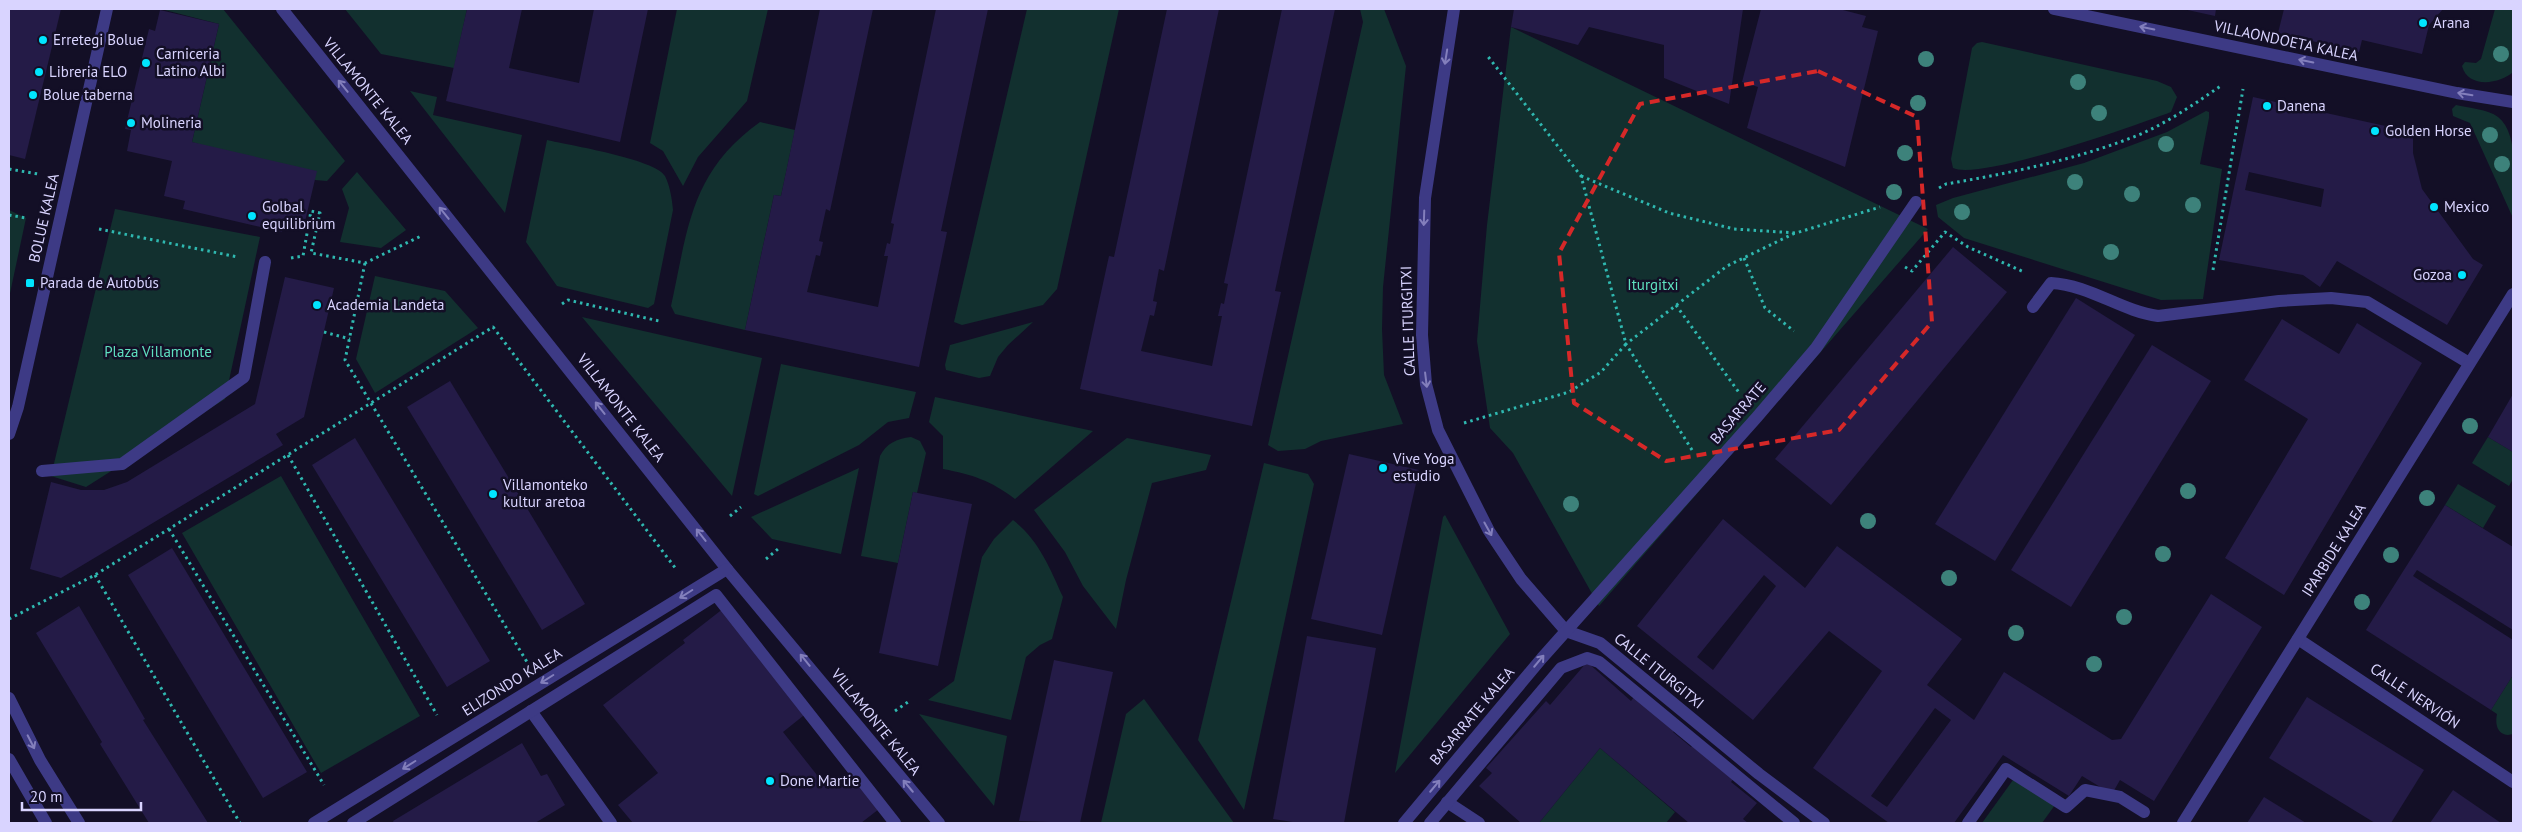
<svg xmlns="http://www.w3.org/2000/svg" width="2522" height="832" viewBox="0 0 2522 832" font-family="'PT Sans',sans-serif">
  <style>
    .green { fill: #12302f }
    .building { fill: #241b47; fill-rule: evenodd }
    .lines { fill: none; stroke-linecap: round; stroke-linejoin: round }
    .path { stroke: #2fb8b0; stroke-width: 3; stroke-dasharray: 2.5 4; stroke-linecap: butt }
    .lane { stroke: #3d3a85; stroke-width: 12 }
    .street { stroke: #3d3a85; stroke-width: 12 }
    .tree { fill: #3d827b }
    .oneway { stroke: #837fbc }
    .marked { fill: none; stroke: #d62828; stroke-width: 4; stroke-dasharray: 10 6; stroke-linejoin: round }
    .poi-dot { fill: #00e5ff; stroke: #130f26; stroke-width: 2 }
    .labels { text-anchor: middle; stroke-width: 5; stroke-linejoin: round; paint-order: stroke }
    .poi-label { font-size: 15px; fill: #d9d4ff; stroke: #130f26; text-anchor: start }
    .street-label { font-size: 15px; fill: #d9d4ff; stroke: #130f26 }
    .park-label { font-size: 15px; fill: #5fe0c0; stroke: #130f26 }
  </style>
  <rect width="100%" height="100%" fill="#130f26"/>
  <g class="green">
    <path d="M161,9H223L345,161L327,181L315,180L192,142L219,24Z"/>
    <path d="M345,9H467L454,68L381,54Z"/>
    <path d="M677,9H768L747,101L698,157L683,186L663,151L650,143Z"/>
    <path d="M1027,9H1119L1057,289L1043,305L962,325L954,322Z"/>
    <path d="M1360,9H1384L1406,66L1383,287L1382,329L1384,375L1403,424L1321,441L1305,449L1278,451L1268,445L1363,22Z"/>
    <path d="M2495,9H2513V72C2500,84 2468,89 2462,66L2465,62L2476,63L2481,59Z"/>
    <path d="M1511,27L1928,229L1599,606L1513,453L1490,428L1477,341L1487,225Z"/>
    <path d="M1982,42L2157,81L2171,87L2177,97L2171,112C2137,125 1980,181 1953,168L1951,159L1972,48L1977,43Z"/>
    <path d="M410,91L437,97L433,115L522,135L505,213Z"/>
    <path d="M2456,105C2468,108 2488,109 2498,117C2521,134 2513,192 2513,218L2470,123L2453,116L2452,109Z"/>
    <path d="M2206,111L2209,112V118L2200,164L2222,169L2203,299L2161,300L1964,238L1938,217L1936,205L1953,198L2084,163L2167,132Z"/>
    <path d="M760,122L795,130L781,196L774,195L745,330L675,314L671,306C688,229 690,172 760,122Z"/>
    <path d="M547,140C568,145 655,159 665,176C670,186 672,199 673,210L654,304L648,308L557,286L526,242Z"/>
    <path d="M357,172L406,230L381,248L340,242L349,208L342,189Z"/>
    <path d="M115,209L260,237L225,399L86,487L51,476Z"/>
    <path d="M9,210L26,218L9,298Z"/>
    <path d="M375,276L445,291L478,328L375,393L356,359Z"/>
    <path d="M582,317L762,358L732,496Z"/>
    <path d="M1033,322L1008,345L998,357L990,376L979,378L946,370L945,365L950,345Z"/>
    <path d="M781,364L916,392L909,418L888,422L859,445L758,496L754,494Z"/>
    <path d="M935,397L1093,431L1015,499C990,480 973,475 943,469V436L929,422Z"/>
    <path d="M911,437L920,441L926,453L917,493L913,492L898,563L861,556L880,456C887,443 896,439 911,437Z"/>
    <path d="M2488,437L2513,452V479L2509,486L2472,463Z"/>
    <path d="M1127,438L1211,455L1206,470L1152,483L1126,580L1116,629L1083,586L1065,552L1034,510Z"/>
    <path d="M1264,463L1308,474L1314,484L1244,810L1198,740Z"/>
    <path d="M859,468L841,554L772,539L751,517Z"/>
    <path d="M281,476L420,716L321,773L182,533Z"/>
    <path d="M2458,484L2496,506L2483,528L2445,505Z"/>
    <path d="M1445,515L1510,634L1395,773L1443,517Z"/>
    <path d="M1013,520C1038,539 1050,568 1063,597L1052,639L1040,645L1026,657L1011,720L928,700L954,681L982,557L994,539Z"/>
    <path d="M2513,675V734L2508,735C2497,734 2495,724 2497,714L2491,710Z"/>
    <path d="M1144,699L1234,823H1101L1126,714Z"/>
    <path d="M919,714L1007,736L994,806Z"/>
    <path d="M1600,748L1675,812L1666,823H1539Z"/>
    <path d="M2013,780L2055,805L2042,823H1982Z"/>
  </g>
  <g class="building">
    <path d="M9,9H61L25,159L9,155Z"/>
    <path d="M467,9H522L509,68L579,83L594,9H648L620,142L446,101Z"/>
    <path d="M820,9H873L830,211L826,209L819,241L823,242L820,256L816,255L807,292L878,307L888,256H884L887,243L890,244L894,224L891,223L936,9H988L941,231L947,232L919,367L745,330L774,195L781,196Z"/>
    <path d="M1167,9H1219L1164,271L1159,269L1153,301L1157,302L1154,316L1150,315L1141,351L1212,366L1222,316H1218L1221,303L1224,304L1228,284L1224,283L1282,9H1335L1275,291L1281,292L1252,426L1080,389L1109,256L1114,257Z"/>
    <path d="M1514,9H1743L1729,104L1664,78V45L1589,27L1578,45L1511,27Z"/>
    <path d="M1761,9H1839L1866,16L1862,27L1878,31L1845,167L1747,128L1758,87L1742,82Z"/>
    <path d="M2183,9H2216L2215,16Z"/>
    <path d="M2284,9H2443L2429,25L2422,54L2362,40L2359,52L2278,33Z"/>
    <path d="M160,10L219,24L192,142L317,171L303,230L283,226L282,232L183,209L185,201L164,196L172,161L127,151L131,130L125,129L149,29L155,31Z"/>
    <path d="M2253,97L2413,132V153L2422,189L2473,259L2483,265L2447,325L2337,261L2320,287L2303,275L2219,260ZM2249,172L2324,189L2321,207L2245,190Z"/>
    <path d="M1953,247L2007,292L1831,505L1775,459Z"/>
    <path d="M285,277L334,288L304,417L276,434L283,445L61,578L30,569L51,482L81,490H104L127,482L255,404Z"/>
    <path d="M2076,298L2135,335L1995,561L1935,524Z"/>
    <path d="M2282,319L2339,354L2357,323L2422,363L2284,595L2225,558L2308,419L2244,380Z"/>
    <path d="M2152,345L2211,381L2071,607L2011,570Z"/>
    <path d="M450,381L585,604L542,630L407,407Z"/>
    <path d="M2513,394V452L2488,437Z"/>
    <path d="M355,438L490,661L447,687L312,465Z"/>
    <path d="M1349,454L1419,470L1382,635L1311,619Z"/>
    <path d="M913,492L972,504L938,666L879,653Z"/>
    <path d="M2445,505L2513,547V630L2417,570L2413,576L2513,640V675L2491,710L2366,630Z"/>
    <path d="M1723,519L1805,588L1837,546L1962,639L1927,685L1974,720L2004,672L2112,740L2121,739L2211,594L2262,627L2154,801L2120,780L2112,794L2082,776L2069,796L2003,755L1954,823H1889L1813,768L1882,671L1829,631L1753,720L1637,626ZM1764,575L1776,586L1713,670L1697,657ZM1935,708L1951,720L1887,807L1871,796Z"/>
    <path d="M172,548L307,772L263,798L128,575Z"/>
    <path d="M79,606L145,719L143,720L208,823H149L100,744L102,742L36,633Z"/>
    <path d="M724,608L808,712L783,732L828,789L849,772L879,809L861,823H633L618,805L658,773L603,705L685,643L683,640Z"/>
    <path d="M1307,636L1376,648L1344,823H1299L1273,819Z"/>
    <path d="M1054,660L1113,672L1080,823L1019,821Z"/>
    <path d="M1587,662L1631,701L1634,697L1675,730L1673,732L1691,747L1694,744L1735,777L1731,782L1757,803L1743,819L1748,823H1689L1600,748L1539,823H1521L1479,786L1492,773L1486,768L1546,701L1550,705Z"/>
    <path d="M2307,697L2424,770L2391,823H2375L2269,758Z"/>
    <path d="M522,743L541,776L547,774L565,805L535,823H394L393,821Z"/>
    <path d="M2453,790L2501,823H2430Z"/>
    <path d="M2264,797L2306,823H2247Z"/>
  </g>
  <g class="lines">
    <g class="path">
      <path d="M9,169L38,174"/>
      <path d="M1581,176L1669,213L1734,229L1796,233L1880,207"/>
      <path d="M1939,188L1946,184C2011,173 2079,159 2141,134C2170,121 2196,103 2222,85"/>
      <path d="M9,215L26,218"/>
      <path d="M99,229L238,257"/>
      <path d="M291,258L303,256L311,211L320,213L311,253L365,263L421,236"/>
      <path d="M1744,258L1765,308L1794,331"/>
      <path d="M365,263L345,360L527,662"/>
      <path d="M1905,267L1912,271L1945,232L1968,247L2024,272"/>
      <path d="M2213,270L2243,89"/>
      <path d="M562,304L568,300L659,321"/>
      <path d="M1676,305L1740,394"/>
      <path d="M324,332L350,339"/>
      <path d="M1464,423L1569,392L1601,372L1626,344L1581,176L1486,54"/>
      <path d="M1692,450L1626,344L1727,266L1795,233"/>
      <path d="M288,455L437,715"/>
      <path d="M730,516L741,507"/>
      <path d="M169,529L324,785"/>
      <path d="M766,559L778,549"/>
      <path d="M95,575L240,823"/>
      <path d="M9,619L95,575L493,327L676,569"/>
      <path d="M895,711L908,702"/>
    </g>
    <path class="lane" d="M2033,307L2051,283C2090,285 2121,311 2158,316L2279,301L2331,298L2367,302L2469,363"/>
    <g class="street">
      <path d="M282,9L727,569L939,823"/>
      <path d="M1454,9L1425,198L1422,335L1426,384L1438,430L1489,531L1521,579L1566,631L1600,643L1759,774L1824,823"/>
      <path d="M2054,9L2457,93L2513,102"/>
      <path d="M9,434L18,407L107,9"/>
      <path d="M42,471L122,464L244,377L265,262"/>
      <path d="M2298,639L2513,782"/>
      <path d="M9,698L40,760L79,823"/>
      <path d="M531,711L611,823"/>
      <path d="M9,759L46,823"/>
      <path d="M1447,802L1479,823"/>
      <path d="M314,823L727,569"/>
      <path d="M353,823L716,595L895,823"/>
      <path d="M1404,823L1542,658L1757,417L1816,348L1916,202"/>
      <path d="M1430,823L1561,668L1587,658L1599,662L1794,823"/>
      <path d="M1968,823L2006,769L2066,807L2085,790L2120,797L2144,812"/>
      <path d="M2183,823L2513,294"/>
    </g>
  </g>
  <g class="tree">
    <circle cx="2501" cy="54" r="8"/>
    <circle cx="1926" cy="59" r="8"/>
    <circle cx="2078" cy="82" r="8"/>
    <circle cx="1918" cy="103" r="8"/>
    <circle cx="2099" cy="113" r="8"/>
    <circle cx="2490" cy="135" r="8"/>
    <circle cx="2166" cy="144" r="8"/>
    <circle cx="1905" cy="153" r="8"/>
    <circle cx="2502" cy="164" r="8"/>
    <circle cx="2075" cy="182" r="8"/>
    <circle cx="1894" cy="192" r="8"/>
    <circle cx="2132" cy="194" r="8"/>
    <circle cx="2193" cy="205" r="8"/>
    <circle cx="1962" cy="212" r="8"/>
    <circle cx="2111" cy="252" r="8"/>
    <circle cx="2470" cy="426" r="8"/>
    <circle cx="2188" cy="491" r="8"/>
    <circle cx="2427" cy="498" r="8"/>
    <circle cx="1571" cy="504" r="8"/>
    <circle cx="1868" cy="521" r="8"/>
    <circle cx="2163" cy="554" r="8"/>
    <circle cx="2391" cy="555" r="8"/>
    <circle cx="1949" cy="578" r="8"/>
    <circle cx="2362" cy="602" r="8"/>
    <circle cx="2124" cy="617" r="8"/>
    <circle cx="2016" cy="633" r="8"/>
    <circle cx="2094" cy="664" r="8"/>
  </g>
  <defs><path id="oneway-shaft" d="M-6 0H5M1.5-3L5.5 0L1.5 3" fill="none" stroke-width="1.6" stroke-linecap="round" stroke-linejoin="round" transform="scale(1.25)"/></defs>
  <g class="oneway">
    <use href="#oneway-shaft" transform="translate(2147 28) rotate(-168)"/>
    <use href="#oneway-shaft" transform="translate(1446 57) rotate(99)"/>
    <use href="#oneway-shaft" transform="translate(2306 61) rotate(-168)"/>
    <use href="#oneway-shaft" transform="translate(343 86) rotate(-129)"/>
    <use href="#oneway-shaft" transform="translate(2465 94) rotate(-171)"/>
    <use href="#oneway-shaft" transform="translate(444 213) rotate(-129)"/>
    <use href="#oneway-shaft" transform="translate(1424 218) rotate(92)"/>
    <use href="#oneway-shaft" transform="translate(1426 380) rotate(83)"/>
    <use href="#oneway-shaft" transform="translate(600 408) rotate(-128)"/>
    <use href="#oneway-shaft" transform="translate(1488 529) rotate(61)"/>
    <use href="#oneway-shaft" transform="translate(701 535) rotate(-128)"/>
    <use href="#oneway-shaft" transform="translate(686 594) rotate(148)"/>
    <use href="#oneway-shaft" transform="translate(805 660) rotate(-129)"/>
    <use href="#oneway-shaft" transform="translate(1539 661) rotate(-50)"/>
    <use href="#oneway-shaft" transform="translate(547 679) rotate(148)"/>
    <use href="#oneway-shaft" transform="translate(31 742) rotate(63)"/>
    <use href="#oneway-shaft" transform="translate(409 765) rotate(148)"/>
    <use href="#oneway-shaft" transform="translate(908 786) rotate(-130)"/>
    <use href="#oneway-shaft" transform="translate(1435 786) rotate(-50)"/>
  </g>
  <path class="marked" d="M1818,71L1917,117L1932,322L1839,430L1666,461L1574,403L1559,253L1640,104Z"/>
  <g class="poi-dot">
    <circle cx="2423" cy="23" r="5"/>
    <circle cx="43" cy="40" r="5"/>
    <circle cx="146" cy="63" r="5"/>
    <circle cx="39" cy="72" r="5"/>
    <circle cx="33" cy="95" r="5"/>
    <circle cx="2267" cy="106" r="5"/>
    <circle cx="131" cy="123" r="5"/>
    <circle cx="2375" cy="131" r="5"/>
    <circle cx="2434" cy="207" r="5"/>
    <circle cx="252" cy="216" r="5"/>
    <circle cx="2462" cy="275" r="5"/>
    <rect x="25" y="278" width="10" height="10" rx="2.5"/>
    <circle cx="317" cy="305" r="5"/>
    <circle cx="1383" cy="468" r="5"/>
    <circle cx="493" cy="494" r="5"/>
    <circle cx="770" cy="781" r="5"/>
  </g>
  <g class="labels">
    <g class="poi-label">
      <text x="2433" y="28">Arana</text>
      <text x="53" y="45">Erretegi Bolue</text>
      <text x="156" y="59">Carniceria<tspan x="156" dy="17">Latino Albi</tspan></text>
      <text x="49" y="77">Libreria ELO</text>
      <text x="43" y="100">Bolue taberna</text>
      <text x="2277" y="111">Danena</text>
      <text x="141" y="128">Molineria</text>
      <text x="2385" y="136">Golden Horse</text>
      <text x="262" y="212">Golbal<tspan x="262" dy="17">equilibrium</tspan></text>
      <text x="2444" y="212">Mexico</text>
      <text x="2452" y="280" text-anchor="end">Gozoa</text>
      <text x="40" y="288">Parada de Autobús</text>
      <text x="327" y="310">Academia Landeta</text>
      <text x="1393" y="464">Vive Yoga<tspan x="1393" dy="17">estudio</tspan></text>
      <text x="503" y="490">Villamonteko<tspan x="503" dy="17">kultur aretoa</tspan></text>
      <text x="780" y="786">Done Martie</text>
    </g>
    <g class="street-label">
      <text transform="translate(2286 41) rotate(12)" y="5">VILLAONDOETA KALEA</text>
      <text transform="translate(368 91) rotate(51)" y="5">VILLAMONTE KALEA</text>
      <text transform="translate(44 218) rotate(-77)" y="5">BOLUE KALEA</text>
      <text transform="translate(1408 321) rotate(-92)" y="5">CALLE ITURGITXI</text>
      <text transform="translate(621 408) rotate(52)" y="5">VILLAMONTE KALEA</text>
      <text transform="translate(1738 413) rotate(-49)" y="5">BASARRATE</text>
      <text transform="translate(2334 550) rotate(-58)" y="5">IPARBIDE KALEA</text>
      <text transform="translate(1659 671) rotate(39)" y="5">CALLE ITURGITXI</text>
      <text transform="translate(512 682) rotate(-32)" y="5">ELIZONDO KALEA</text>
      <text transform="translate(2415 696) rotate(34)" y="5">CALLE NERVIÓN</text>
      <text transform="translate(1472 716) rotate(-50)" y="5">BASARRATE KALEA</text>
      <text transform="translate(876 722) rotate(51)" y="5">VILLAMONTE KALEA</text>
    </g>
    <g class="park-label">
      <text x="1653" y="290">Iturgitxi</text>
      <text x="158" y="357">Plaza Villamonte</text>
    </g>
  </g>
  <rect width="2522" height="832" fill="none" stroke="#d9d4ff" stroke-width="20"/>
  <path d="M22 802v8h119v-8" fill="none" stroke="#d9d4ff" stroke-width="2.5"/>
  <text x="30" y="802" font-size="15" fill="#d9d4ff" stroke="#130f26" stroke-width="4" paint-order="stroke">20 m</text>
</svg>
